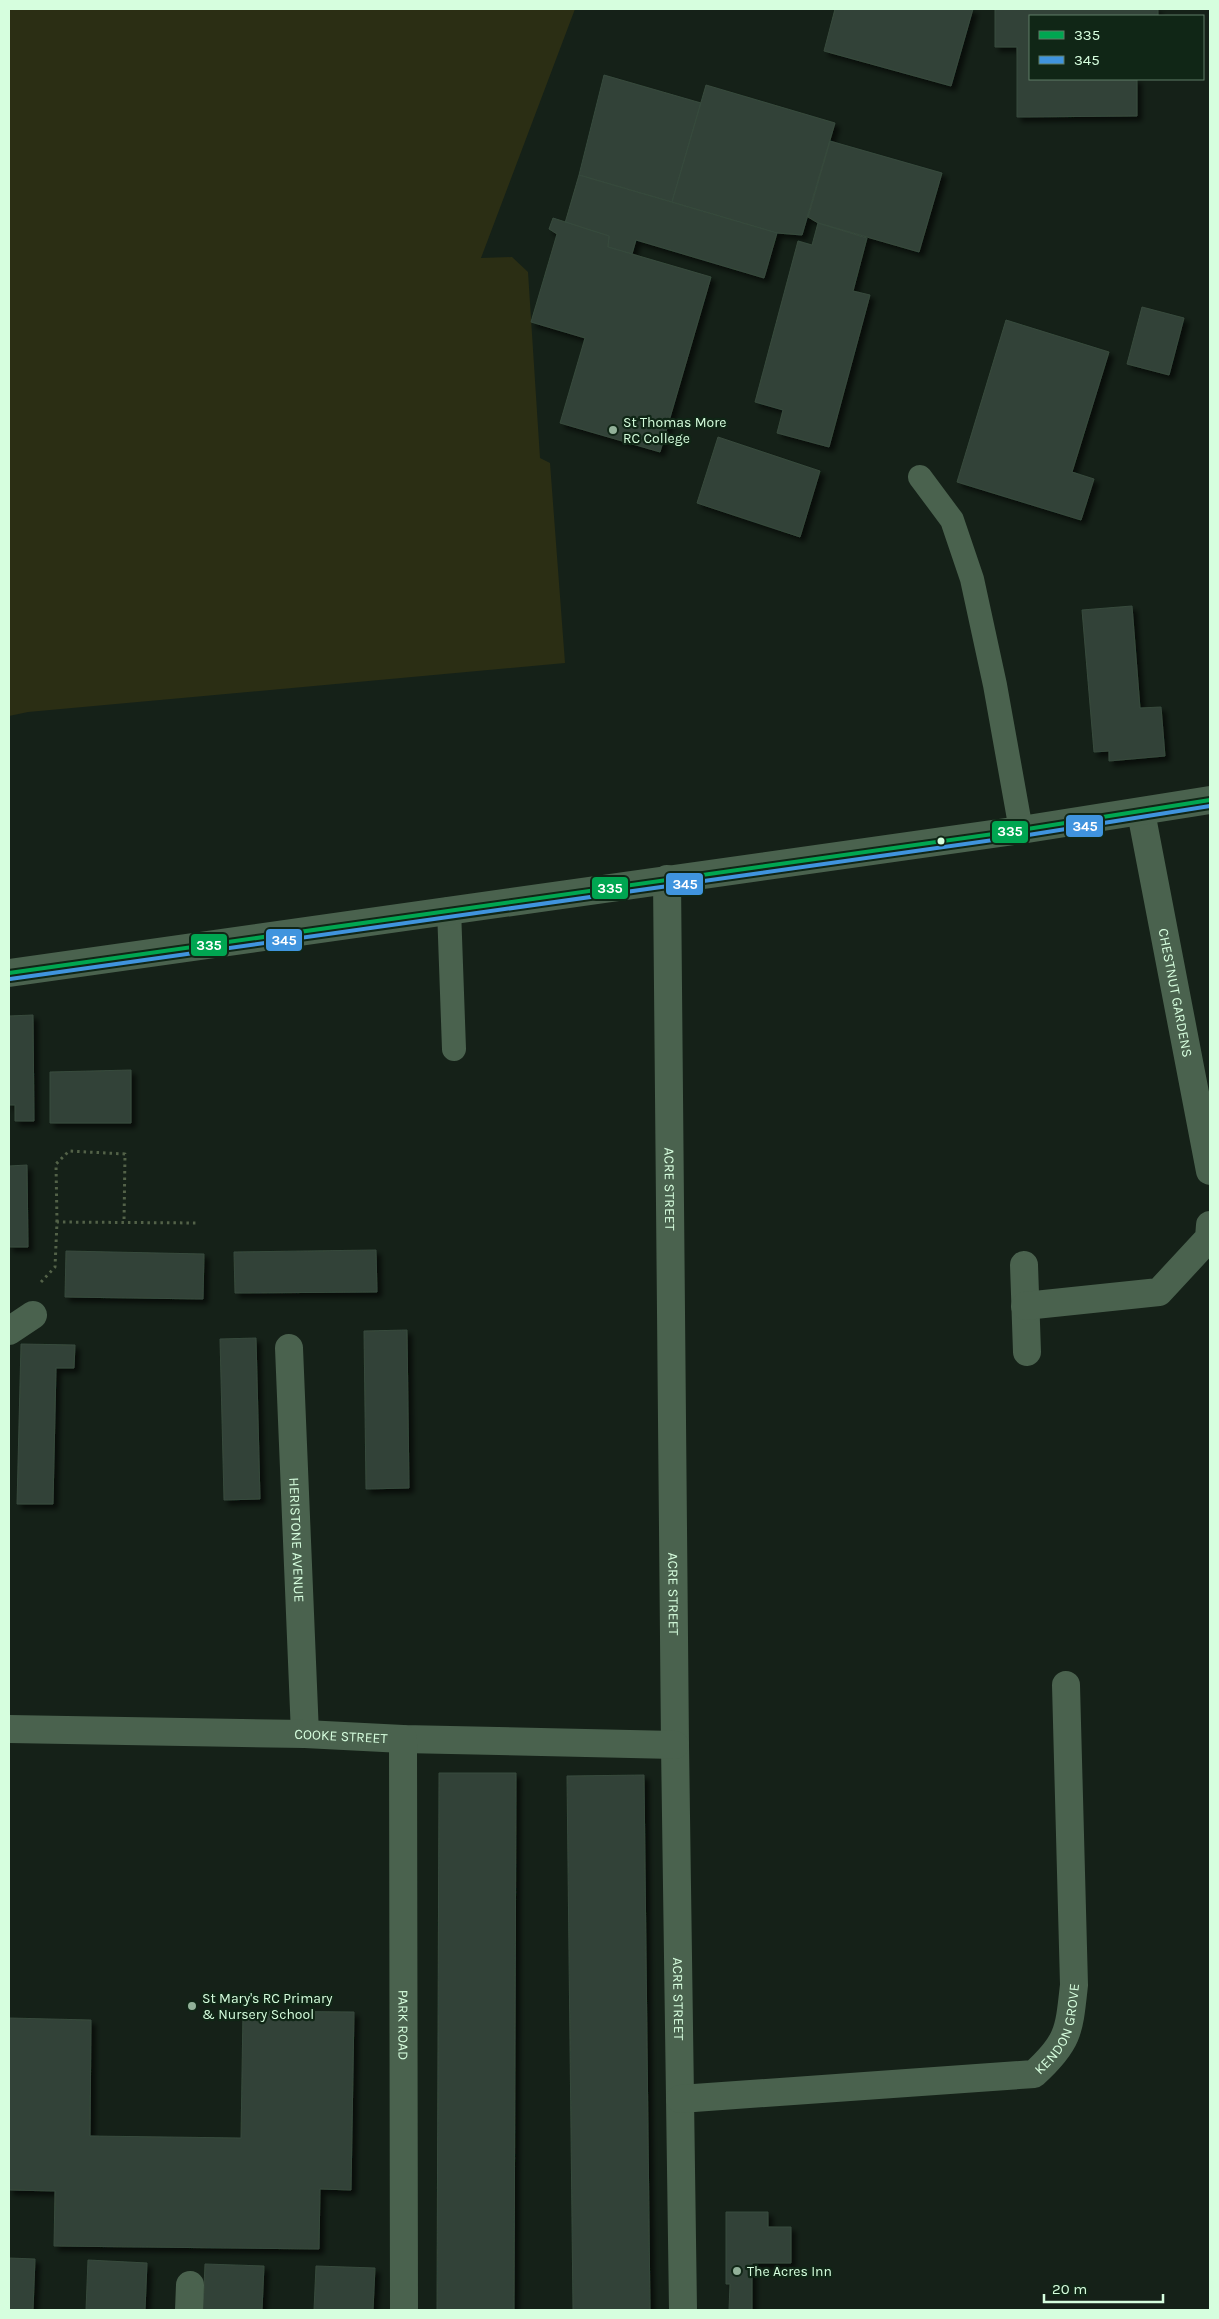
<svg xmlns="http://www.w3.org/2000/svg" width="1219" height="2319" viewBox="0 0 1219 2319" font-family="Karla,sans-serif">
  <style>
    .green { fill: #2b2e14 }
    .building { fill: #334338; stroke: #374a3d; filter: url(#shadow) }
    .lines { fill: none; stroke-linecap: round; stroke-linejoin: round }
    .path { stroke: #536248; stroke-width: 3; stroke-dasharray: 2.5 4; stroke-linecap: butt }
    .service { stroke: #4a624e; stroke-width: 24 }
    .minor { stroke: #4a624e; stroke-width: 28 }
    .bus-1-casing { stroke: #102616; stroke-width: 8 }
    .bus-2-casing { stroke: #102616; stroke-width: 8 }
    .bus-1 { stroke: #00a651; stroke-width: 4 }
    .bus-2 { stroke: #4094de; stroke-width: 4 }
    .poi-dot { fill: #92b199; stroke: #102616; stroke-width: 2 }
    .bus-dot { fill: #d6fede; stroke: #102616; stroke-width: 2 }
    .labels { text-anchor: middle; stroke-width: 4.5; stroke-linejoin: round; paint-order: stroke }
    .poi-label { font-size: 14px; fill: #d6fede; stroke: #102616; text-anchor: start }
    .street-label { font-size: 14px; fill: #d6fede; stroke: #102616 }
    .line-badge { stroke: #102616; stroke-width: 2 }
    .badge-label { font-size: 14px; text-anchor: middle; font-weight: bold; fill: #fff }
  </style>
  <defs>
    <filter id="shadow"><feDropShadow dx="4.5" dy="4.5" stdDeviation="2.5" flood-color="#0009"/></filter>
  </defs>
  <rect width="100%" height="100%" fill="#152118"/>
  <path class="green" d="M9,9H575L481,258L512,257L528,272L540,458L550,463L565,663L28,712L9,716Z"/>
  <g class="building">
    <path d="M835,9H973L951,86L824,51Z"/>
    <path d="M995,9H1158V16H1030V79H1137V116L1017,117V47H995Z"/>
    <path d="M604,75L701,103L672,202L579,175Z"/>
    <path d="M706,85L835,123L802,235L777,233L672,202Z"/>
    <path d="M830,141L942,173L919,252L818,223L808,217Z"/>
    <path d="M579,175L777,233L764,278L636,240L632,254L608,247L609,236L565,223Z"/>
    <path d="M553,218L609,236L608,247L711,277L660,452L560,423L585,338L531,322L557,234L549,229Z"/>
    <path d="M818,223L867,238L853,291L870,295L829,447L777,433L783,410L755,402L798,241L812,245Z"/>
    <path d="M1142,307L1184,318L1169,375L1127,364Z"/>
    <path d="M1006,320L1109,352L1072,472L1094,479L1081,520L957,482Z"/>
    <path d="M718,437L820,471L800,537L697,503Z"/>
    <path d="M1132,606L1140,708L1161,707L1165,756L1109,761V751L1094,752L1082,610Z"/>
    <path d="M33,1015L34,1121H15V1105H9V1016Z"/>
    <path d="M131,1070V1123H50V1072Z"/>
    <path d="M27,1165L28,1247H9V1166Z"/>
    <path d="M376,1250L377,1292L235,1293L234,1252Z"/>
    <path d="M66,1251L204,1254L203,1299L65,1297Z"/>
    <path d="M407,1330L409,1488L366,1489L364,1331Z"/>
    <path d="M256,1338L260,1499L224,1500L220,1339Z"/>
    <path d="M21,1344L75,1345L74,1368H56L53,1504H17Z"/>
    <path d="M439,1773H516L514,2310H437Z"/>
    <path d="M644,1775L650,2310H573L567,1776Z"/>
    <path d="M243,2011L354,2012L351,2190L320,2189L319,2249L54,2246L55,2191L9,2190V2018L91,2020L90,2136L241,2138Z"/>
    <path d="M726,2212H768V2227H791V2263H752V2310H729L730,2284H726Z"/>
    <path d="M9,2258L35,2259L33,2310H9Z"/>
    <path d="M88,2260L147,2263L145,2310H86Z"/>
    <path d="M205,2264L264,2266L262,2310H203Z"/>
    <path d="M316,2266L375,2268L373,2310H314Z"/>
  </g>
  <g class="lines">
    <g class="path">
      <path d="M57,1222L56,1164L69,1151L125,1154L124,1223"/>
      <path d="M41,1282L55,1267L57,1222L198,1223"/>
    </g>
    <g class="service">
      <path d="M920,477L952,520L972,579L995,685L1021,830"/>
      <path d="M449,909L454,1049"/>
    </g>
    <g class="minor">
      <path id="s1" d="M1141,812L1210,1171"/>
      <path id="s2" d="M667,879L675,1745L683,2310"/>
      <path d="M9,973L1021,830L1210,800"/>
      <path d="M1024,1265L1027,1352"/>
      <path d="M1025,1306L1159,1292L1209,1238L1210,1225"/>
      <path d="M9,1331L33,1315"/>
      <path id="s3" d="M289,1348L305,1734"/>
      <path id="s4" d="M9,1729L305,1734L403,1739L675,1745"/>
      <path id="s5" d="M403,1739L404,2310"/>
      <path id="s6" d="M680,2099L1034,2074C1069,2042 1069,2031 1074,1985L1066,1685"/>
      <path d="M189,2310L190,2285"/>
    </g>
    <defs>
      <path id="bus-1" d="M9,973L1021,830L1210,800"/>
      <path id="bus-2" d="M10,979L1022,836L1210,806"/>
    </defs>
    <use href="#bus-1" class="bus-1-casing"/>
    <use href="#bus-2" class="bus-2-casing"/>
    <use href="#bus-1" class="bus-1"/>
    <use href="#bus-2" class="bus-2"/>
  </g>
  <g class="poi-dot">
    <circle cx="613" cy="430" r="5"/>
    <circle cx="192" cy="2006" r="5"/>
    <circle cx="737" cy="2271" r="5"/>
  </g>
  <circle class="bus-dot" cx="941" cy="841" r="4.5"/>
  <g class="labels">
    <g class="poi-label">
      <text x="623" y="427">St Thomas More<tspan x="623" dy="16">RC College</tspan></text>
      <text x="202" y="2003">St Mary's RC Primary<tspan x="202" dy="16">&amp; Nursery School</tspan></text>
      <text x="747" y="2276">The Acres Inn</text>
    </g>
    <g class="street-label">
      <text dy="5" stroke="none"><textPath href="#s1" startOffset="184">CHESTNUT GARDENS</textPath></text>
      <text dy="5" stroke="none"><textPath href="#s2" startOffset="310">ACRE STREET</textPath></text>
      <text dy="5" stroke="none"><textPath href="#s3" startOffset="192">HERISTONE AVENUE</textPath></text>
      <text dy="5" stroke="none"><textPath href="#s2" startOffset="715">ACRE STREET</textPath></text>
      <text dy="5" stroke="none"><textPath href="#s4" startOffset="332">COOKE STREET</textPath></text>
      <text dy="5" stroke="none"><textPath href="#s2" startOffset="1120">ACRE STREET</textPath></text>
      <text dy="5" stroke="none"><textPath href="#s5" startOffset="286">PARK ROAD</textPath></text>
      <text dy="5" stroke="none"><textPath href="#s6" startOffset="408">KENDON GROVE</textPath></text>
    </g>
  </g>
  <g class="line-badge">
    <rect x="1065" y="814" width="39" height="24" rx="5" fill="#4094de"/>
    <rect x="991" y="820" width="38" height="24" rx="5" fill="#00a651"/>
    <rect x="665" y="872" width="39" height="24" rx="5" fill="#4094de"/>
    <rect x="591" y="876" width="38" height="24" rx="5" fill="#00a651"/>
    <rect x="265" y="928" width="38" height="24" rx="5" fill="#4094de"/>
    <rect x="190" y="933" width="38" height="24" rx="5" fill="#00a651"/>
  </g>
  <g class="badge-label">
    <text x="1085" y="831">345</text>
    <text x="1010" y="836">335</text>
    <text x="685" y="889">345</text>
    <text x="610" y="893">335</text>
    <text x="284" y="945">345</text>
    <text x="209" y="950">335</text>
  </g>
  <rect width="1219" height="2319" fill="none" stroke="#d6fede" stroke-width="20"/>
  <rect x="1029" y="15" width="175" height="65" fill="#102616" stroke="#5f7c66"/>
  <rect x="1039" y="31" width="25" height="8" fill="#00a651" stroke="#5f7c66"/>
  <text x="1074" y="40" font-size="15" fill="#d6fede">335</text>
  <rect x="1039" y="56" width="25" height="8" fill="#4094de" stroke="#5f7c66"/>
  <text x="1074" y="65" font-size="15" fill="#d6fede">345</text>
  <path d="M1044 2294v8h119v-8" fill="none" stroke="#d6fede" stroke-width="2.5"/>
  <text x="1052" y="2294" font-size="15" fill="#d6fede" stroke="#102616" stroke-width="4" paint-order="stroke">20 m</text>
</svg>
